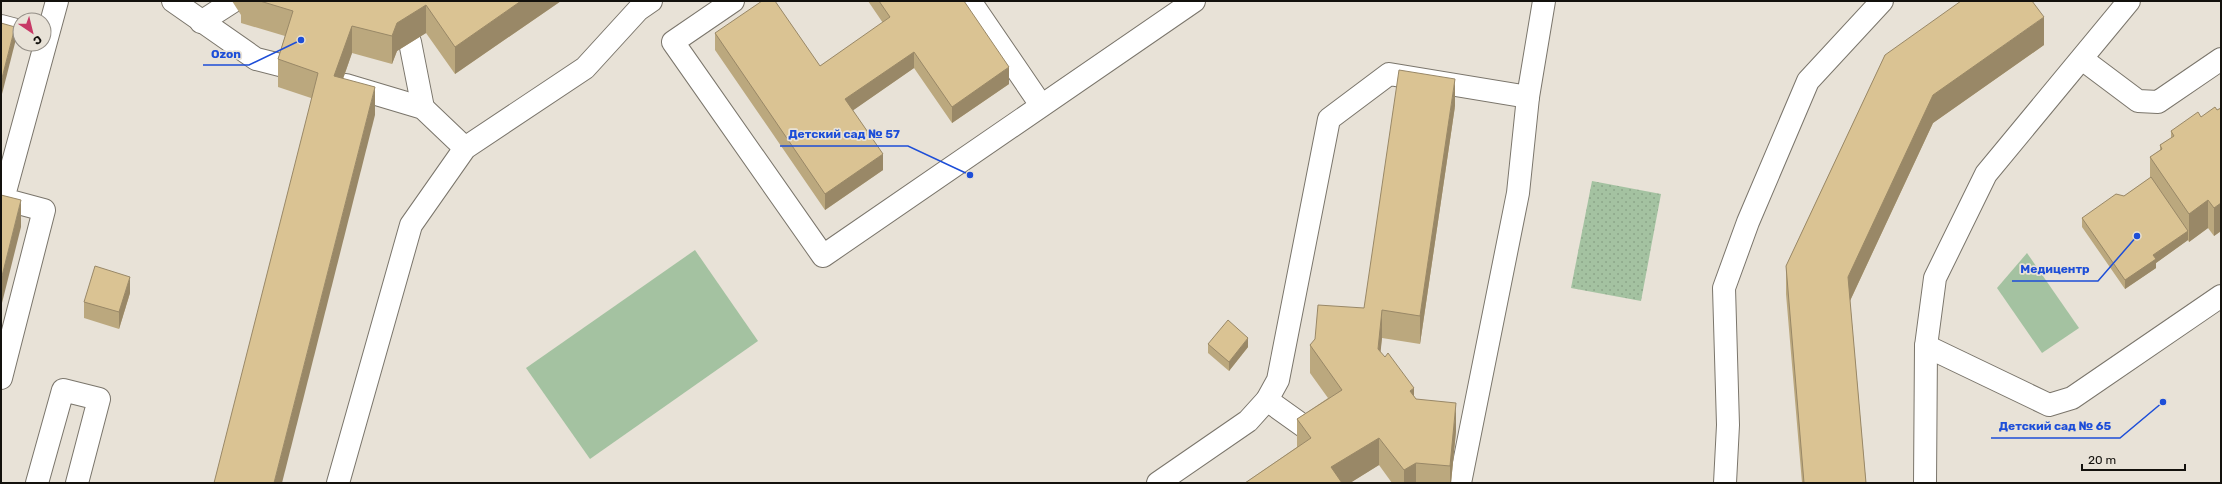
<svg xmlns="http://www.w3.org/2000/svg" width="2222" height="484" viewBox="0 0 2222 484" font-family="Rubik,sans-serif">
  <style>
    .green { fill: url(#green-dots) }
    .pitch { fill: #a4c2a1 }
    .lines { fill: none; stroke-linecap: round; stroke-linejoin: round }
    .minor-casing { stroke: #7a756b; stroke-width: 24 }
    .minor { stroke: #fff; stroke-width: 22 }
    .wall { fill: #bba87e }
    .shaded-wall { fill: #998867 }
    .building { fill: #dac393; stroke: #998867 }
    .leader { fill: none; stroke: #1d4ed8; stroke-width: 1.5 }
    .callout-dot { fill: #1d4ed8; stroke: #e8e2d7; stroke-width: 1.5 }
    .callout-label { font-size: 12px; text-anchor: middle; font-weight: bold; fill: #1d4ed8; stroke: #e8e2d7; stroke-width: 3.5; stroke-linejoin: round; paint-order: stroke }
  </style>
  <defs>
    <pattern id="green-dots" width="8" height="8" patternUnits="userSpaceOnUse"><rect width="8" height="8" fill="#a4c2a1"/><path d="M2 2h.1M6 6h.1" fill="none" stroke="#8ca689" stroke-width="1.8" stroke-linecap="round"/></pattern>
  </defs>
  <rect width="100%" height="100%" fill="#e8e2d7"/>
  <path class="green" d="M1592,181L1661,194L1641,301L1571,288Z"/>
  <g class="pitch">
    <path d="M695,250L758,341L590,459L526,368Z"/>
    <path d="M2027,253L2079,328L2042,353L1997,288Z"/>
  </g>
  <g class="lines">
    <defs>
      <g id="minor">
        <path d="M173,1L256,59L284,66"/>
        <path d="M733,1L673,42L823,256L1194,1"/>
        <path d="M970,1L1041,105"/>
        <path d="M201,22L232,2"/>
        <path d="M1,26L20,31"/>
        <path d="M410,42L423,108"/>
        <path d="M2082,59L2138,101L2158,102L2221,59"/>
        <path d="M346,85L423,108L465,148"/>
        <path d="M1926,346L2049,405L2072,398L2221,296"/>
        <path d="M1,378L44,210L3,199L57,1"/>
        <path d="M1267,400L1316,435"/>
        <path d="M37,483L63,390L99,399L77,483"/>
        <path d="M338,483L411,225L465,148L585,68L638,10L651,1"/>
        <path d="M1158,483L1248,421L1267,400L1278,380L1329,119L1389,74L1528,97"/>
        <path d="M1460,483L1518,193L1528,97L1544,1"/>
        <path d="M1725,483L1728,425L1724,288L1748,222L1808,81L1882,1"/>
        <path d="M1925,483L1926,346L1935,278L1986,174L2129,1"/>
      </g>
    </defs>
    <use href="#minor" class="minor-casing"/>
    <use href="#minor" class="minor"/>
  </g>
  <g class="wall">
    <path d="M232,1H561L455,74L426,33L397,51L392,64L352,53L343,79L375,115L311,98L278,87V59L285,36L241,23V15Z"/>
    <path d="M868,1H964L1009,84L952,123L914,68L853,110L883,170L825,210L715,50V33L820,66L883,23Z"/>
    <path d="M2044,45L1933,123L1850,301L1866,483H1802L1786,294V266L1885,55Z"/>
    <path d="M1455,106L1420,344L1382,338L1380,352L1416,399L1456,431L1451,483H1392L1379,465L1350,483H1245L1297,447V419L1328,398L1310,373V345L1364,308Z"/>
    <path d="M2221,108V231L2214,236L2208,228L2189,242L2188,240L2156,263V268L2125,289L2082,227V218L2124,196L2150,178V157L2160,150V145L2171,138V131L2201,117L2217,110Z"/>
    <path d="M130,293L119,329L84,318V302Z"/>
    <path d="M1208,344L1248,347L1229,371L1208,353Z"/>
  </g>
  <g class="shaded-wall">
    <path d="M521,1H561L455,74V47Z"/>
    <path d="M426,5V33L397,51L392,64V36L397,23Z"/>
    <path d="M2044,17V45L1933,123L1848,305V277L1933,95Z"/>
    <path d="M352,26V53L334,104V76Z"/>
    <path d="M15,27V43L1,98V82Z"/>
    <path d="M914,52V68L845,116V99Z"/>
    <path d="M1009,67V84L952,123V107Z"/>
    <path d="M1455,79V106L1420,344V316Z"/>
    <path d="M375,87V115L282,483H274Z"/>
    <path d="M883,154V170L825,210V194Z"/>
    <path d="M21,200V227L1,307V280Z"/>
    <path d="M2208,200V228L2189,242V214Z"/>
    <path d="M2221,203V231L2214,236V208Z"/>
    <path d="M2188,231V240L2156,263V268L2125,289V280L2153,255Z"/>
    <path d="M130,277V293L119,329V312Z"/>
    <path d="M1382,310V338L1378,377V349Z"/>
    <path d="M1248,338V347L1229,371V362Z"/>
    <path d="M1414,388V416L1410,391Z"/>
    <path d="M1456,403V431L1451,483H1450V466Z"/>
    <path d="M1379,438V465L1350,483H1331V467Z"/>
    <path d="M1416,463V483H1404V470Z"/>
  </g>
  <g class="building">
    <path d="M260,1H521L455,47L426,5L397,23L392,36L352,26L334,76L375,87L274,483H214L318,73L278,59L293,11Z"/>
    <path d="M762,1H775L820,66L890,17L879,1H964L1009,67L952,107L914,52L845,99L883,154L825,194L715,33Z"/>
    <path d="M1961,1H2032L2044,17L1933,95L1848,277L1866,483H1804L1786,266L1885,55Z"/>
    <path d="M1,23L15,27L1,82Z"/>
    <path d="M1399,70L1455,79L1420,316L1382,310L1378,349L1385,357L1388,353L1414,388L1410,391L1416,399L1456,403L1450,466L1416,463L1404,470L1379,438L1331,467L1342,483H1245L1311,438L1297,419L1342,390L1310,345L1315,339L1318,305L1364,308Z"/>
    <path d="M2215,107L2217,110L2221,108V203L2214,208L2208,200L2189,214L2150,157L2162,149L2160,145L2174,136L2171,131L2198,112L2201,117Z"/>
    <path d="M2151,177L2188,231L2153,255L2156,259L2125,280L2082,218L2116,194L2124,196Z"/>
    <path d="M1,195L21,200L1,280Z"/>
    <path d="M95,266L130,277L119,312L84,302Z"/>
    <path d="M1228,320L1248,338L1229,362L1208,344Z"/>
  </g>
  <path class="leader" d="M301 40L249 65H203M970 175L908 146H780M2137 236L2098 281H2012M2163 402L2120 438H1991"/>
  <g class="callout-dot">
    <circle cx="301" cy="40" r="4"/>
    <circle cx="970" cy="175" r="4"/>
    <circle cx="2137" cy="236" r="4"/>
    <circle cx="2163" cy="402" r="4"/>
  </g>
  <g class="callout-label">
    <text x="226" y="58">Ozon</text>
    <text x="844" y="138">Детский сад № 57</text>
    <text x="2055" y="273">Медицентр</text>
    <text x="2055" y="430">Детский сад № 65</text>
  </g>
  <rect width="2222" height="484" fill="none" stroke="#13110d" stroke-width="4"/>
  <g transform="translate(32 32) rotate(145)"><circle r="19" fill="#e8e2d7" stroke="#938e86"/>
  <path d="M0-3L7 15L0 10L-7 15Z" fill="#c73966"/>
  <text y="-6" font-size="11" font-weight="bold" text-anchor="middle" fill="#13110d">С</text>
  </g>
  <path d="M2082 464v6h103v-6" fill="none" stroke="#13110d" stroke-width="2"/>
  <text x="2088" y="464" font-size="12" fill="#13110d" stroke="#e8e2d7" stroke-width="3" paint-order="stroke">20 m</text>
</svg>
